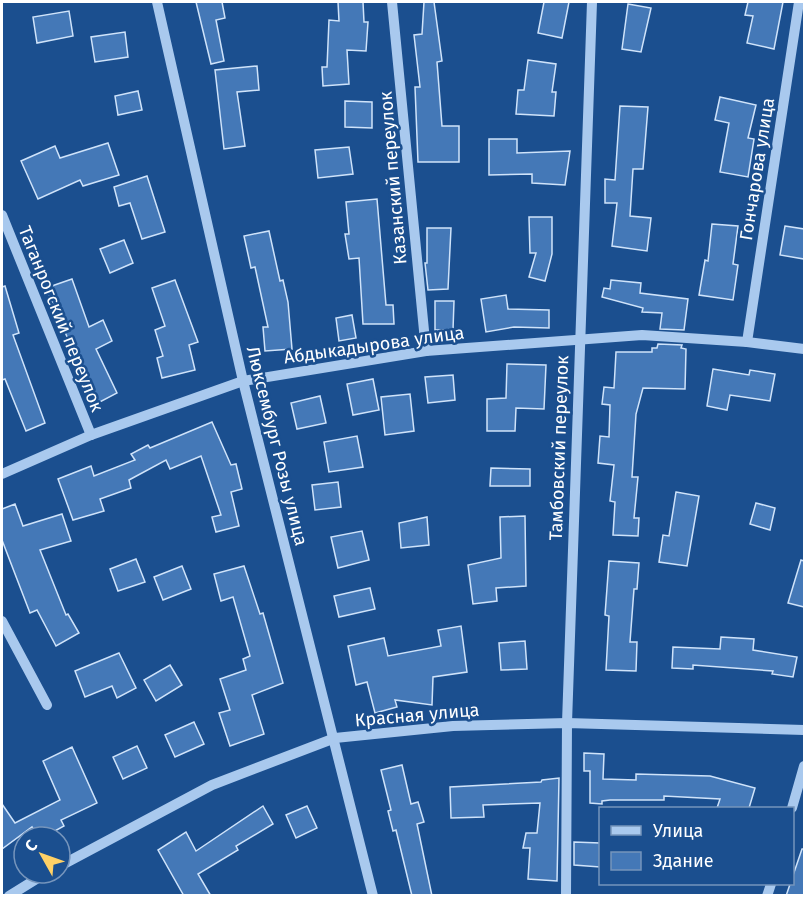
<svg xmlns="http://www.w3.org/2000/svg" width="806" height="897" viewBox="0 0 806 897" font-family="'Fira Sans',sans-serif">
  <style>
    .building { fill: #4478b7; stroke: #cfe3fa; stroke-width: 1.5 }
    .lines { fill: none; stroke-linecap: round; stroke-linejoin: round }
    .minor { stroke: #a9c9ee; stroke-width: 10 }
    .labels { text-anchor: middle; stroke-width: 5; stroke-linejoin: round; paint-order: stroke }
    .street-label { font-size: 18px; fill: #fff; stroke: #1b4f8f }
  </style>
  <rect width="100%" height="100%" fill="#1b4f8f"/>
  <g class="building">
    <path d="M196,2H222L225,18L216,20L224,61L211,64Z"/>
    <path d="M338,2H363L364,22H368L366,51L347,50L349,84L323,86L322,67H327L329,20L339,21Z"/>
    <path d="M424,2H434L442,61L437,62L442,126H459V162H418L415,87H420L414,35L422,34Z"/>
    <path d="M544,2H569L562,38L538,33Z"/>
    <path d="M748,2H783L774,49L747,43L753,16L745,15Z"/>
    <path d="M628,4L651,8L641,52L622,49Z"/>
    <path d="M69,11L73,36L37,43L33,17Z"/>
    <path d="M125,32L128,57L95,62L91,37Z"/>
    <path d="M528,60L556,64L552,92H556L554,116L516,114L518,90H524Z"/>
    <path d="M257,66L259,90L237,92L245,146L224,149L215,70Z"/>
    <path d="M138,91L142,110L118,115L115,96Z"/>
    <path d="M720,97L756,105L748,138L754,139L748,177L720,172L729,123L715,120Z"/>
    <path d="M345,101L372,102V128L345,127Z"/>
    <path d="M620,106L648,107L643,169H633L630,216L651,218L647,251L612,246L617,203H605V179L615,180Z"/>
    <path d="M489,139H517V153L570,151L565,185L532,183V174L489,175Z"/>
    <path d="M108,143L119,175L83,186L80,180L38,199L21,161L55,146L60,158Z"/>
    <path d="M349,147L353,174L318,178L315,150Z"/>
    <path d="M147,176L165,232L142,239L130,203L119,206L114,187Z"/>
    <path d="M377,199L386,305H393L394,324H363L359,258L349,259L345,234H349L346,202Z"/>
    <path d="M529,217H552V254L545,281L529,277L536,253H530Z"/>
    <path d="M712,224L738,226L733,264L738,265L733,300L699,295L705,260L708,261Z"/>
    <path d="M785,226L804,229V259L780,255Z"/>
    <path d="M427,228H451L448,289L428,290L425,263H427Z"/>
    <path d="M269,231L280,281L283,280L288,302L292,349L265,351L263,327H268L255,267L251,268L244,236Z"/>
    <path d="M124,240L133,263L110,273L100,249Z"/>
    <path d="M72,279L89,327L103,320L112,341L96,349L117,393L96,404L46,288Z"/>
    <path d="M175,280L198,342L189,345L195,370L162,378L157,358L163,356L155,330L165,326L152,288Z"/>
    <path d="M611,280L641,283L640,293L688,299L684,330L660,329L662,313L642,312L643,308L602,297L604,288L610,289Z"/>
    <path d="M5,286L19,333L13,335L45,423L26,431L5,379L2,380V287Z"/>
    <path d="M506,295L508,309L549,310V328L514,327L486,332L481,299Z"/>
    <path d="M435,301H454L453,330H435Z"/>
    <path d="M352,315L356,338L339,341L336,318Z"/>
    <path d="M658,344L682,345L681,348L686,349L685,389L643,388L636,414L632,477H638L634,518H639L638,536L613,535L615,502L610,501L614,465L598,463L600,436L609,437L610,405L602,404L604,387L614,388L616,352H652V348H657Z"/>
    <path d="M507,364L546,365L544,409L516,408L515,431H487V399L506,398Z"/>
    <path d="M713,369L749,375L750,370L775,374L770,401L730,395L727,410L707,406Z"/>
    <path d="M453,375L455,400L428,403L425,377Z"/>
    <path d="M373,379L379,410L353,415L347,384Z"/>
    <path d="M410,394L414,431L385,435L381,397Z"/>
    <path d="M320,396L326,423L297,429L291,403Z"/>
    <path d="M212,422L231,465L236,464L242,489L231,492L239,526L216,532L212,517L221,515L201,456L170,469L166,460L129,480L131,488L100,499L104,511L73,520L58,479L91,466L94,476L135,460L131,454L148,445L150,448Z"/>
    <path d="M357,436L363,467L329,472L324,442Z"/>
    <path d="M491,468L530,469V486H490Z"/>
    <path d="M338,482L341,507L315,510L312,485Z"/>
    <path d="M676,492L699,496L687,566L659,562L663,535L669,536Z"/>
    <path d="M756,503L775,508L770,530L750,524Z"/>
    <path d="M15,504L23,526L62,514L71,541L40,550L66,615L68,614L79,633L56,646L37,610L30,613L2,540V509Z"/>
    <path d="M525,516L526,586L496,588L497,601L473,604L468,565L501,558L500,517Z"/>
    <path d="M427,517L429,545L401,548L399,523Z"/>
    <path d="M362,531L369,560L338,568L331,537Z"/>
    <path d="M136,559L145,582L118,591L110,569Z"/>
    <path d="M801,560L804,561V607L788,603Z"/>
    <path d="M609,561L639,563L637,589H634L630,642H637L636,671L606,670L609,616L605,615Z"/>
    <path d="M182,566L191,589L163,600L154,577Z"/>
    <path d="M244,566L260,614L263,613L283,683L252,695L264,734L230,746L219,713L230,710L220,679L246,670L243,659L250,656L233,597L221,601L214,574Z"/>
    <path d="M370,588L375,609L339,617L334,596Z"/>
    <path d="M461,626L467,672L433,677L432,705L395,700L397,707L375,713L367,682L356,685L348,646L384,638L388,656L441,646L438,630Z"/>
    <path d="M721,637L754,639L753,650L797,657L793,677L772,674L773,671L693,665V669L672,668L673,647L720,649Z"/>
    <path d="M525,641L527,669L501,670L499,643Z"/>
    <path d="M119,653L136,688L117,698L112,686L85,697L75,671Z"/>
    <path d="M170,665L182,685L156,701L144,680Z"/>
    <path d="M194,722L204,744L175,757L165,735Z"/>
    <path d="M137,746L147,768L123,779L113,757Z"/>
    <path d="M72,747L97,803L61,820L64,826L44,837H37L32,827L2,849V804L15,823L60,800L43,761Z"/>
    <path d="M584,753L604,754L603,779L636,780V774L710,776L755,788L749,808H717L720,799L664,796V800H610L602,801V804L590,803V771H584Z"/>
    <path d="M402,765L411,804L418,802L424,822L417,824L432,896H412L396,830L393,831L388,811L391,810L381,770Z"/>
    <path d="M559,778L557,881L528,879L530,848H523L526,833H537L540,803L483,805L484,817L451,818L450,787L541,782L542,780Z"/>
    <path d="M263,806L273,824L236,846L238,850L198,874L211,896H184L158,850L186,832L196,851Z"/>
    <path d="M307,806L317,828L296,838L286,815Z"/>
    <path d="M574,842L600,843V867L574,865Z"/>
    <path d="M802,849H804V896H786Z"/>
  </g>
  <g class="lines">
    <g class="minor">
      <path d="M157,2L243,381L373,896"/>
      <path d="M392,2L426,351"/>
      <path d="M2,215L91,435"/>
      <path d="M747,342L799,2"/>
      <path d="M2,474L91,435L243,381L426,351L642,335L747,342L804,349"/>
      <path d="M2,621L47,705"/>
      <path d="M792,808L804,766"/>
      <path d="M60,866L212,785L335,738L453,726L567,723L804,730"/>
      <path d="M9,896L46,873"/>
      <path d="M566,896L567,723L592,2"/>
      <path d="M767,896L771,884"/>
    </g>
  </g>
  <g class="labels">
    <g class="street-label">
      <text transform="translate(757 169) rotate(-81)" y="6">Гончарова улица</text>
      <text transform="translate(393 178) rotate(-95)" y="6">Казанский переулок</text>
      <text transform="translate(61 319) rotate(68)" y="6">Таганрогский переулок</text>
      <text transform="translate(374 345) rotate(-8)" y="6">Абдыкадырова улица</text>
      <text transform="translate(277 446) rotate(76)" y="6">Люксембург Розы улица</text>
      <text transform="translate(559 448) rotate(-88)" y="6">Тамбовский переулок</text>
      <text transform="translate(417 715) rotate(-5)" y="6">Красная улица</text>
    </g>
  </g>
  <rect width="806" height="897" fill="none" stroke="#ffffff" stroke-width="6"/>
  <rect x="599" y="807" width="195" height="78" fill="#1b4f8f" stroke="#7695bc" stroke-width="1.5"/>
  <rect x="611" y="826" width="30" height="9" fill="#a9c9ee" stroke="#7695bc" stroke-width="1.5"/>
  <text x="653" y="837" font-size="18" fill="#ffffff">Улица</text>
  <rect x="611" y="852" width="30" height="18" fill="#4478b7" stroke="#7695bc" stroke-width="1.5"/>
  <text x="653" y="867" font-size="18" fill="#ffffff">Здание</text>
  <g transform="translate(42 855) rotate(310)"><circle r="28" fill="#1b4f8f" stroke="#7695bc" stroke-width="1.5"/>
  <path d="M0-4.5L10 22L0 15L-10 22Z" fill="#ffd166"/>
  <text y="-9" font-size="16" font-weight="bold" text-anchor="middle" fill="#ffffff">С</text>
  </g>
</svg>
